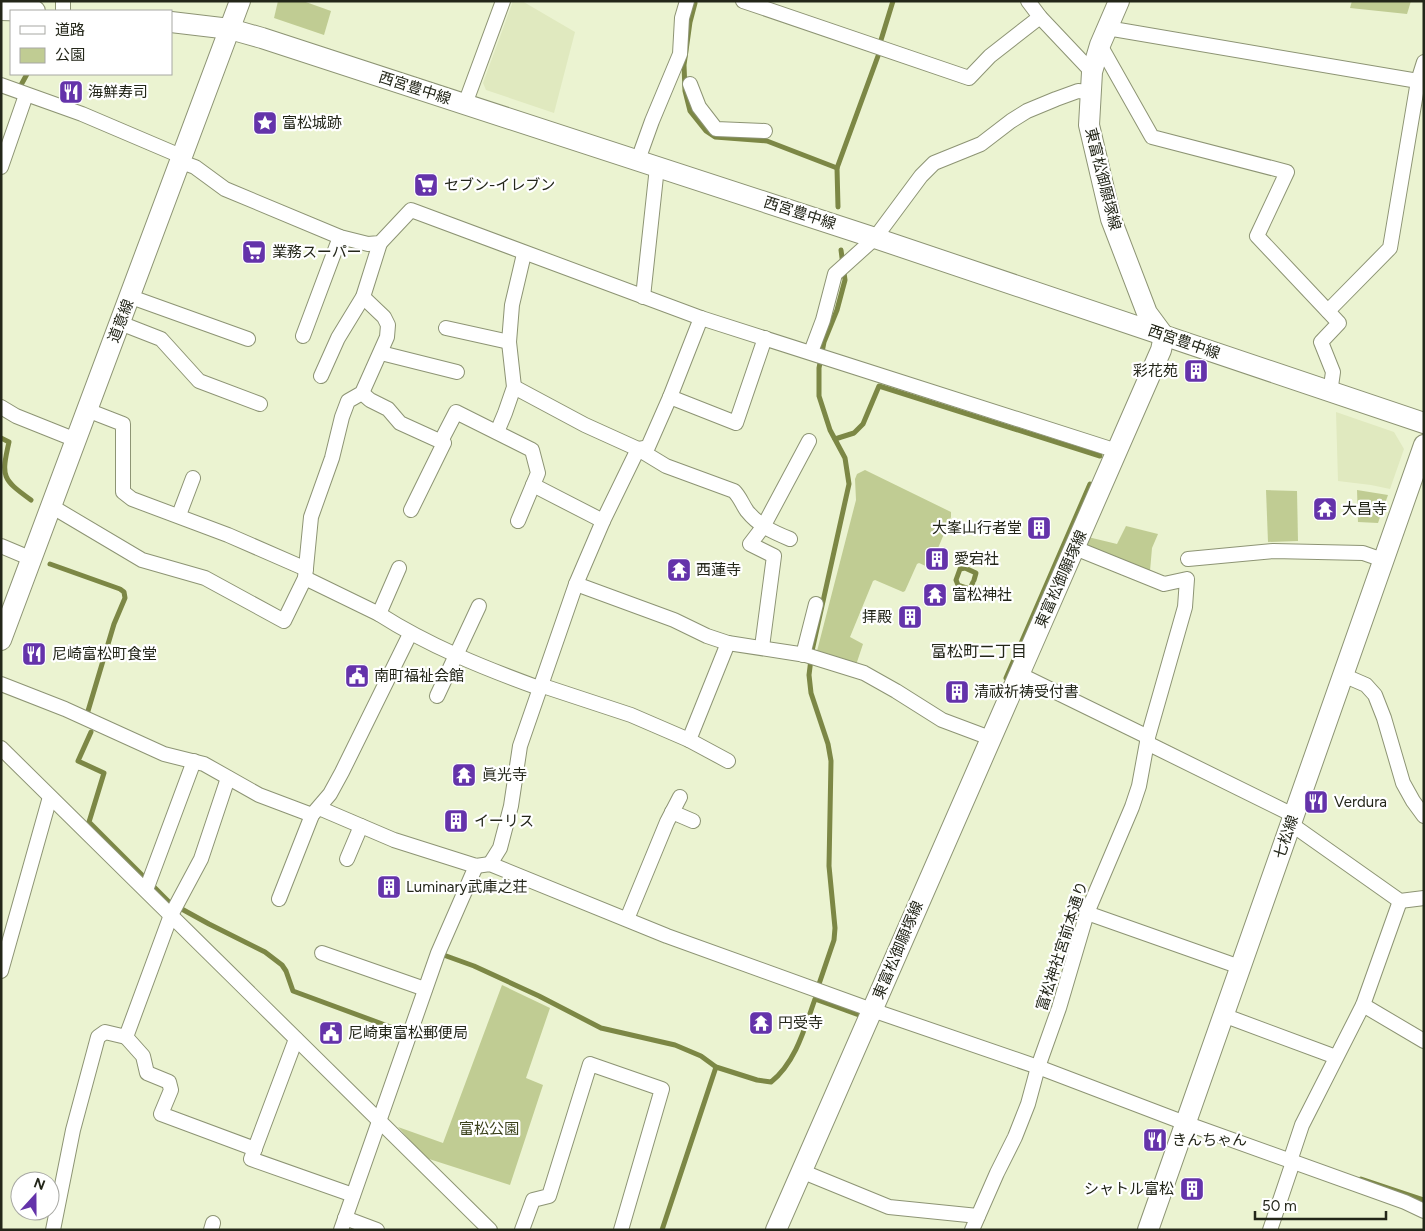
<svg xmlns="http://www.w3.org/2000/svg" width="1425" height="1231" viewBox="0 0 1425 1231" font-family="Figtree,'Noto Sans JP',sans-serif">
  <style>
    .built { fill: #e0e9bf }
    .green { fill: #c0cc93 }
    .lines { fill: none; stroke-linecap: round; stroke-linejoin: round }
    .stream { stroke: #7c8745; stroke-width: 5 }
    .street-casing { stroke: #8d9474; stroke-width: 16 }
    .secondary-casing { stroke: #8d9474; stroke-width: 22 }
    .street { stroke: #fff; stroke-width: 14 }
    .secondary { stroke: #fff; stroke-width: 20 }
    .labels { text-anchor: middle; stroke-width: 4.5; stroke-linejoin: round; paint-order: stroke }
    .street-label { font-size: 15px; fill: #232619; stroke: #fff }
    .poi-label { font-size: 15px; fill: #232619; stroke: #fff; text-anchor: start }
    .park-label { font-size: 15px; fill: #3b411b; stroke: #fff }
    .neighbourhood-label { font-size: 16px; fill: #232619; stroke: #fff }
  </style>
  <rect width="100%" height="100%" fill="#ebf3d1"/>
  <g class="built">
    <path d="M513,1H522L575,32L554,113L486,90L483,83Z"/>
    <path d="M1336,412L1394,432L1404,449L1390,489L1371,485L1338,481Z"/>
  </g>
  <g class="green">
    <path d="M278,1H303L331,11L324,35L274,18Z"/>
    <path d="M1352,1H1411L1407,14L1350,8Z"/>
    <path d="M865,470L951,512V517L931,565L928,567L919,563L917,564L905,591L903,592L875,580L873,581L850,637L863,644L856,665L817,651L856,500L855,479L857,474Z"/>
    <path d="M1266,490L1297,491L1298,541L1268,542Z"/>
    <path d="M1357,490L1388,495L1378,523L1358,522Z"/>
    <path d="M1126,526L1158,534L1152,548L1150,571L1085,545L1088,537L1117,544Z"/>
    <path d="M502,985L550,1008L526,1078L543,1085L510,1185L426,1158L398,1127L443,1143Z"/>
  </g>
  <g class="lines">
    <g class="stream">
      <path d="M695,3L690,22L684,65L685,91L690,111L706,131L715,137L767,141L837,168L838,207"/>
      <path d="M881,40L893,1"/>
      <path d="M21,85L27,74"/>
      <path d="M837,168L878,56"/>
      <path d="M1,438L9,442C1,477 2,479 31,500"/>
      <path d="M835,439L854,433L863,424L879,386L1100,456"/>
      <path d="M50,564L120,589L124,592L125,598L114,624L88,711"/>
      <path d="M973,582L970,589L958,585L956,580L960,569L965,568L976,573L974,580"/>
      <path d="M1006,678L1090,484"/>
      <path d="M91,732L78,761L104,773L89,822L169,902L209,924L265,952L282,965L286,971L293,991L404,1032"/>
      <path d="M438,953L474,966L539,996L601,1028L675,1045L701,1056L716,1067L757,1080L771,1082C796,1062 805,1027 815,999L859,1015"/>
      <path d="M819,984L834,940L835,928L829,866L831,761L828,744L811,693L809,675L812,651L849,484L845,458L830,430L819,396V368L824,342L837,310L845,280L841,250"/>
      <path d="M1361,1179L1424,1200"/>
      <path d="M662,1230L716,1067"/>
    </g>
    <defs>
      <g id="street">
        <path d="M743,1L969,78L990,56L1040,17"/>
        <path d="M1028,1L1040,17L1092,72"/>
        <path d="M63,11V1"/>
        <path d="M1107,28L1418,81"/>
        <path d="M1100,45L1152,137L1287,172L1257,236L1339,323L1321,342L1333,372L1330,393"/>
        <path d="M690,84L699,107L716,129L765,131"/>
        <path d="M1,85L82,114L183,157"/>
        <path d="M465,104L503,1"/>
        <path d="M638,160L652,121L680,54L682,18L687,1"/>
        <path d="M181,162L195,167L225,189L340,237L368,244L380,243L411,210L701,318L1117,451"/>
        <path d="M1,167L26,95"/>
        <path d="M131,297L248,339"/>
        <path d="M643,297L657,167"/>
        <path d="M1328,311L1390,248L1418,81L1424,62"/>
        <path d="M120,323L161,339L199,381L260,404"/>
        <path d="M446,328L509,342"/>
        <path d="M303,336L340,237"/>
        <path d="M811,352L823,320L835,274L875,238L921,176L934,163L981,144L1011,121L1027,111L1056,99L1078,91L1089,92"/>
        <path d="M381,353L457,372"/>
        <path d="M321,376L338,338L363,297L380,243"/>
        <path d="M514,387L585,425L638,449L666,466L734,491C740,497 742,504 747,511C759,526 773,532 790,539"/>
        <path d="M362,393L370,400L388,409L400,423L444,443L411,510"/>
        <path d="M670,397L736,423L765,338"/>
        <path d="M1,407L16,416L76,440"/>
        <path d="M87,410L123,424V492L132,499L228,535L306,569"/>
        <path d="M497,432L505,413L514,387L509,342L512,305L524,254"/>
        <path d="M441,441L456,412L532,450L538,473L518,521"/>
        <path d="M533,485L603,521"/>
        <path d="M51,506L142,560L205,578L284,621L305,578L379,614L399,568"/>
        <path d="M179,515L193,478"/>
        <path d="M1,546L32,559"/>
        <path d="M1188,559L1273,551L1363,553L1383,560"/>
        <path d="M305,578L311,517L332,458L342,417L348,401L362,393L387,337L388,325L384,317L363,297"/>
        <path d="M576,584L674,620L707,636L728,643L806,655L864,673L896,691L942,720L990,738"/>
        <path d="M379,614C429,646 484,668 539,688"/>
        <path d="M762,647L774,556L750,544L763,527L809,441"/>
        <path d="M803,655L816,604"/>
        <path d="M1019,674L1148,737"/>
        <path d="M1343,675L1366,685L1375,695L1384,718L1403,783L1413,801L1424,816"/>
        <path d="M1,684L65,709L164,754L204,764L259,795L312,815"/>
        <path d="M540,685L631,715L689,740L728,761"/>
        <path d="M437,696L479,606"/>
        <path d="M689,740L728,643"/>
        <path d="M1147,743L1293,815"/>
        <path d="M1,748L490,1230"/>
        <path d="M319,808L394,840L476,866L490,864L667,936L872,1010L1038,1067L1185,1123L1405,1202L1424,1211"/>
        <path d="M672,812L693,821"/>
        <path d="M1291,824L1400,901L1424,898"/>
        <path d="M347,859L361,826"/>
        <path d="M490,864L500,848L511,806L520,746L576,584L603,521L638,449L648,447L670,397L701,318"/>
        <path d="M146,890L194,761"/>
        <path d="M279,899L312,815L330,794L342,772L410,634"/>
        <path d="M1087,913L1240,967"/>
        <path d="M627,919L667,822L680,797"/>
        <path d="M322,953L425,989"/>
        <path d="M1,971L50,797"/>
        <path d="M1363,1005L1424,1041"/>
        <path d="M1223,1015L1336,1057"/>
        <path d="M126,1037L143,1056L147,1073L169,1082L171,1090L161,1114L255,1149"/>
        <path d="M296,1039L251,1159L353,1195"/>
        <path d="M1290,1161L1302,1125L1363,1005L1400,901"/>
        <path d="M801,1171L889,1207L978,1216"/>
        <path d="M345,1218L377,1230"/>
        <path d="M53,1230L73,1130L98,1037L105,1032L126,1037L171,915L201,859L228,778"/>
        <path d="M211,1230L213,1223"/>
        <path d="M341,1230L438,953L476,866"/>
        <path d="M522,1230L533,1200L549,1196L590,1064L662,1089L621,1230"/>
        <path d="M972,1230L997,1173L1015,1137L1028,1104L1038,1067L1059,1008L1087,913L1132,807L1139,786L1148,737L1185,607L1187,579L1164,584L1075,548"/>
        <path d="M1270,1230L1293,1162"/>
      </g>
      <g id="secondary">
        <path d="M1,10L35,11"/>
        <path d="M171,22L230,29L262,38L875,238L1424,423"/>
        <path d="M1,640L240,1"/>
        <path d="M776,1230L1161,350L1164,336L1147,313L1111,219L1089,125L1092,72L1100,45L1119,1"/>
        <path d="M1148,1230L1424,445"/>
      </g>
    </defs>
    <use href="#street" class="street-casing"/>
    <use href="#secondary" class="secondary-casing"/>
    <use href="#street" class="street"/>
    <use href="#secondary" class="secondary"/>
  </g>
  <defs>
    <symbol id="restaurant-square" viewBox="-11 -11 22 22"><rect x="-9" y="-9" width="18" height="18" rx="4" fill="#6433aa" stroke="#fff"/><path d="M-5-6h1v4h1v-4h1v4h1v-4h1v5L-1.5 .5V6h-2V.5L-5-1ZM5-6V6H3V1.5H1.5Q1.5-4 5-6Z" fill="#fff"/></symbol>
    <symbol id="sight-square" viewBox="-11 -11 22 22"><rect x="-9" y="-9" width="18" height="18" rx="4" fill="#6433aa" stroke="#fff"/><path d="M0-6L1.8-2.2L6-1.7L2.9 1.2L3.7 5.4L0 3.3L-3.7 5.4L-2.9 1.2L-6-1.7L-1.8-2.2Z" fill="#fff"/></symbol>
    <symbol id="supermarket-square" viewBox="-11 -11 22 22"><rect x="-9" y="-9" width="18" height="18" rx="4" fill="#6433aa" stroke="#fff"/><path d="M-6-5.5h2.5l.6 2H6L4.5 2H-2.5L-4.4-4H-6ZM-1.5 3.2a1.3 1.3 0 1 0 .1 0ZM3 3.2a1.3 1.3 0 1 0 .1 0Z" fill="#fff"/></symbol>
    <symbol id="building-square" viewBox="-11 -11 22 22"><rect x="-9" y="-9" width="18" height="18" rx="4" fill="#6433aa" stroke="#fff"/><path d="M-4-6H4V6H1V3H-1V6H-4ZM-2.5-4.3h1.7v1.8h-1.7ZM.8-4.3h1.7v1.8H.8ZM-2.5-1h1.7V.8h-1.7ZM.8-1h1.7V.8H.8Z" fill="#fff"/></symbol>
    <symbol id="temple-square" viewBox="-11 -11 22 22"><rect x="-9" y="-9" width="18" height="18" rx="4" fill="#6433aa" stroke="#fff"/><path d="M0-6L5-2H3V0L6.5 2.5H4V6H1.5V3h-3V6H-4V2.5H-6.5L-3 0V-2H-5Z" fill="#fff"/></symbol>
    <symbol id="civic-square" viewBox="-11 -11 22 22"><rect x="-9" y="-9" width="18" height="18" rx="4" fill="#6433aa" stroke="#fff"/><path d="M-.6-6.5H3V-4.5H.6V-3L4-1V1h2V6H-6V1h2V-1L-.6-3ZM-1.2 2.5V6h2.4V2.5Z" fill="#fff"/></symbol>
  </defs>
  <g fill-rule="evenodd">
    <use href="#restaurant-square" x="57" y="78" width="28" height="28"/>
    <use href="#sight-square" x="251" y="109" width="28" height="28"/>
    <use href="#supermarket-square" x="412" y="171" width="28" height="28"/>
    <use href="#supermarket-square" x="240" y="238" width="28" height="28"/>
    <use href="#building-square" x="1182" y="357" width="28" height="28"/>
    <use href="#temple-square" x="1311" y="495" width="28" height="28"/>
    <use href="#building-square" x="1025" y="514" width="28" height="28"/>
    <use href="#building-square" x="923" y="545" width="28" height="28"/>
    <use href="#temple-square" x="665" y="556" width="28" height="28"/>
    <use href="#temple-square" x="921" y="581" width="28" height="28"/>
    <use href="#building-square" x="896" y="603" width="28" height="28"/>
    <use href="#restaurant-square" x="20" y="640" width="28" height="28"/>
    <use href="#civic-square" x="343" y="662" width="28" height="28"/>
    <use href="#building-square" x="943" y="678" width="28" height="28"/>
    <use href="#temple-square" x="450" y="761" width="28" height="28"/>
    <use href="#restaurant-square" x="1302" y="788" width="28" height="28"/>
    <use href="#building-square" x="442" y="807" width="28" height="28"/>
    <use href="#building-square" x="375" y="873" width="28" height="28"/>
    <use href="#temple-square" x="747" y="1009" width="28" height="28"/>
    <use href="#civic-square" x="317" y="1019" width="28" height="28"/>
    <use href="#restaurant-square" x="1141" y="1126" width="28" height="28"/>
    <use href="#building-square" x="1178" y="1175" width="28" height="28"/>
  </g>
  <g class="labels">
    <g class="street-label">
      <text transform="translate(415 88) rotate(18)" y="5">西宮豊中線</text>
      <text transform="translate(1103 179) rotate(76)" y="5">東富松御願塚線</text>
      <text transform="translate(800 213) rotate(18)" y="5">西宮豊中線</text>
      <text transform="translate(121 321) rotate(-69)" y="5">道意線</text>
      <text transform="translate(1184 342) rotate(19)" y="5">西宮豊中線</text>
      <text transform="translate(1061 579) rotate(-66)" y="5">東富松御願塚線</text>
      <text transform="translate(1286 837) rotate(-71)" y="5">七松線</text>
      <text transform="translate(1062 946) rotate(-72)" y="5">富松神社宮前本通り</text>
      <text transform="translate(898 950) rotate(-67)" y="5">東富松御願塚線</text>
    </g>
    <g class="poi-label">
      <text x="88" y="97">海鮮寿司</text>
      <text x="282" y="128">富松城跡</text>
      <text x="444" y="190">セブン-イレブン</text>
      <text x="272" y="257">業務スーパー</text>
      <text x="1178" y="376" text-anchor="end">彩花苑</text>
      <text x="1342" y="514">大昌寺</text>
      <text x="1022" y="533" text-anchor="end">大峯山行者堂</text>
      <text x="954" y="564">愛宕社</text>
      <text x="696" y="575">西蓮寺</text>
      <text x="952" y="600">富松神社</text>
      <text x="892" y="622" text-anchor="end">拝殿</text>
      <text x="52" y="659">尼崎富松町食堂</text>
      <text x="374" y="681">南町福祉会館</text>
      <text x="974" y="697">清祓祈祷受付書</text>
      <text x="482" y="780">眞光寺</text>
      <text x="1334" y="807">Verdura</text>
      <text x="474" y="826">イーリス</text>
      <text x="406" y="892">Luminary武庫之荘</text>
      <text x="778" y="1028">円受寺</text>
      <text x="348" y="1038">尼崎東富松郵便局</text>
      <text x="1172" y="1145">きんちゃん</text>
      <text x="1174" y="1194" text-anchor="end">シャトル富松</text>
    </g>
    <g class="park-label">
      <text x="489" y="1134">富松公園</text>
    </g>
    <g class="neighbourhood-label">
      <text x="979" y="657">富松町二丁目</text>
    </g>
  </g>
  <rect width="1425" height="1231" fill="none" stroke="#232619" stroke-width="5"/>
  <rect x="10" y="10" width="162" height="65" fill="#ffffff" stroke="#a7a8a3"/>
  <rect x="20" y="26" width="25" height="8" fill="#ffffff" stroke="#a7a8a3"/>
  <text x="55" y="35" font-size="15" fill="#232619">道路</text>
  <rect x="20" y="48" width="25" height="15" fill="#c0cc93" stroke="#a7a8a3"/>
  <text x="55" y="60" font-size="15" fill="#232619">公園</text>
  <g transform="translate(35 1196) rotate(21)"><circle r="24" fill="#ffffff" stroke="#a7a8a3"/>
  <path d="M0-4L9 19L0 12L-9 19Z" fill="#6433aa"/>
  <text y="-8" font-size="14" font-weight="bold" text-anchor="middle" fill="#232619">N</text>
  </g>
  <path d="M1255 1211v8h131v-8" fill="none" stroke="#232619" stroke-width="2.5"/>
  <text x="1262" y="1211" font-size="15" fill="#232619" stroke="#ffffff" stroke-width="4" paint-order="stroke">50 m</text>
</svg>
